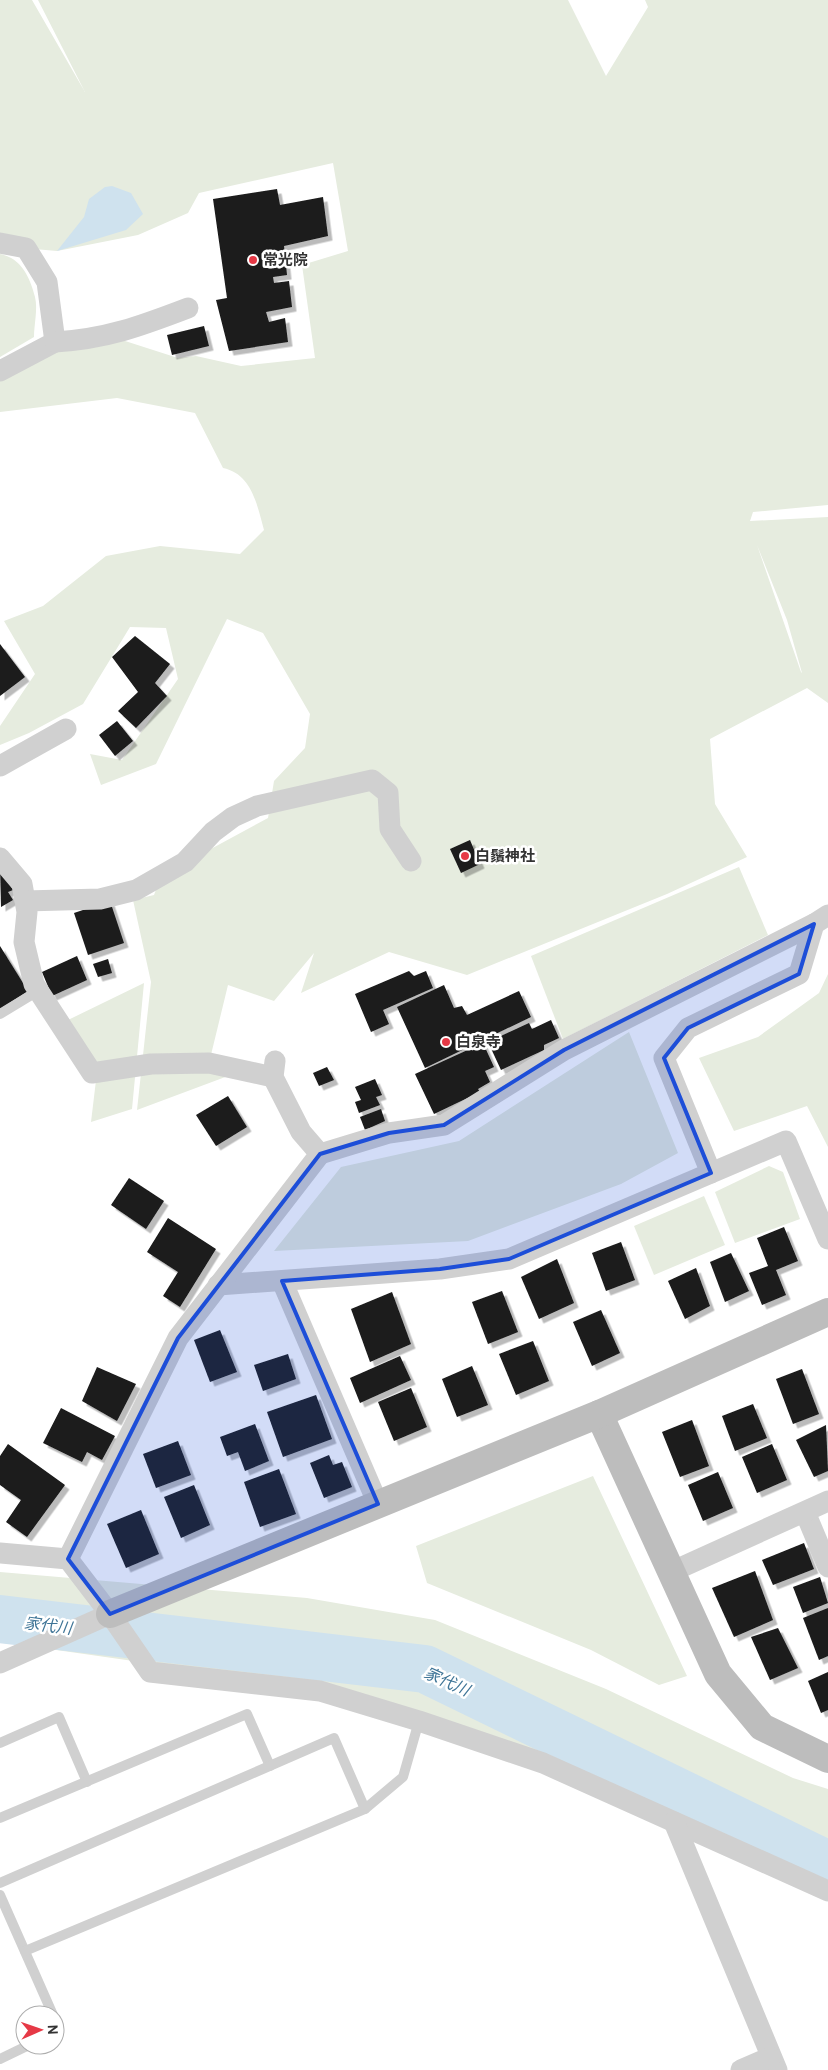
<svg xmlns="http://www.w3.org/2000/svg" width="828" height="2070" viewBox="0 0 828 2070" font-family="Overpass,'Noto Sans JP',sans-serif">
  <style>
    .green { fill: #e6ecdf; fill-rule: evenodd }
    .water { fill: #cfe2ee }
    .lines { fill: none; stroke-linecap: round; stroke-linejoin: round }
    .river { stroke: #cfe2ee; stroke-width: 48 }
    .building { fill: #1a1a1a; filter: url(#shadow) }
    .lane { stroke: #d0d0d0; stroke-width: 10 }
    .street { stroke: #d0d0d0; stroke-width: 21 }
    .secondary { stroke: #bdbdbd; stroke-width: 28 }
    .marked { fill: #1d4ed8; fill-opacity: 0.2; stroke: #1d4ed8; stroke-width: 4; stroke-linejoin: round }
    .poi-dot { fill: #e63946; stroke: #fff; stroke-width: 2 }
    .labels { text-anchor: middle; stroke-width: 5; stroke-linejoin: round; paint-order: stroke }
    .poi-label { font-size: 15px; font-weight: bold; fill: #333; stroke: #fff; text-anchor: start }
    .water-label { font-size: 16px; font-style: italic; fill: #3f7597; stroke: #fff }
  </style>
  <defs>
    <filter id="shadow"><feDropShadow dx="4.5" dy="4.5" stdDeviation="0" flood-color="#0004"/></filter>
  </defs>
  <rect width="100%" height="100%" fill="#fff"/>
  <g class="green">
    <path d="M0,0H32L85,92L38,0H568L606,76L648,7L645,0H828V505L753,512L750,521L828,517V703L807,688L710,739L715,804L747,857L667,894L467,975L389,952L301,993L314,953L274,1001L228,985L209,1063L228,1076L137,1110L151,982L133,900L154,895L161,876L268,818L274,781L305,748L310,714L263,633L227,619L156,764L101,785L90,754L122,760L178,679L166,628L130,627L83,704L29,733L0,745V726L35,674L4,621L43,606L106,556L160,546L240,554L264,530C257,505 252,474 223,468L195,413L117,398L0,412V380L43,348L122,340L178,358L196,356L241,366L315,358L302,265L348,251L333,163L199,193L188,213L138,235L57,251L0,246ZM757,545L787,620L802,673L801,672Z"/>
    <path d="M0,254C21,258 30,277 35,297C38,309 34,325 34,337L0,357Z"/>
    <path d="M739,867L768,935L563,1039L531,956Z"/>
    <path d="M828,974V1147L807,1106L734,1131L699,1058L758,1037L819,993Z"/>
    <path d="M144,983L132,1109L91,1122L97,1072L68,1020Z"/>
    <path d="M629,1032L678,1153L621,1184L468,1241L274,1251L341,1167L459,1141Z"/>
    <path d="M769,1166L783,1172L800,1219L735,1243L715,1192Z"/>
    <path d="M704,1196L725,1245L654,1275L634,1226Z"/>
    <path d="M593,1476L687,1676L659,1685L591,1650L427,1583L416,1546Z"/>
    <path d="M0,1572L307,1598L435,1620L606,1689L793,1778L828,1789V1890L351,1692L0,1642Z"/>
  </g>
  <path class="water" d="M112,186L131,193L143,214L126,230L57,251L84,217L89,199L105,187Z"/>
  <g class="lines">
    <path class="river" d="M0,1619L425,1669L828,1865"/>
  </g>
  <g class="building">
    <path d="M277,189L280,205L323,197L328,236L284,246L287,275L273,277L274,283L289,281L292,307L266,312L269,322L285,318L288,342L229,351L216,300L227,298L213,199Z"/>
    <path d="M204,326L209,346L172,355L167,335Z"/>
    <path d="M135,636L170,664L155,683L167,696L136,728L118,711L138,692L112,657Z"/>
    <path d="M0,644L25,677L0,696Z"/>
    <path d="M117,721L133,741L115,756L99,735Z"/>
    <path d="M470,840L480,864L461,873L450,849Z"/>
    <path d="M0,867L13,890L8,892L13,900L1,907Z"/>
    <path d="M110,901L124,943L88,955L74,913Z"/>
    <path d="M0,946L28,991L0,1009Z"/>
    <path d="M77,956L87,980L52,996L42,972Z"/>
    <path d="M108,959L112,973L98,977L93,964Z"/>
    <path d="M409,971L414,976L426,971L433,988L383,1010L389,1024L371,1032L355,994Z"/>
    <path d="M444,985L454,1008L462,1006L467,1015L519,991L531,1017L425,1068L397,1007Z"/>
    <path d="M551,1020L559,1038L544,1045V1050L501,1070L488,1042L529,1023L532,1029Z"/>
    <path d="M483,1043L494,1067L485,1071L490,1082L478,1089L480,1092L434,1114L415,1074Z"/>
    <path d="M327,1067L334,1080L319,1086L313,1073Z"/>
    <path d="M375,1079L382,1095L376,1097L380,1105L359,1113L355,1102L361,1100L355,1087Z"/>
    <path d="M228,1096L247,1127L216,1146L196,1115Z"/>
    <path d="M381,1109L385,1121L365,1130L360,1117Z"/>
    <path d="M129,1178L164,1201L146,1229L111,1205Z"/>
    <path d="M168,1218L216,1249L180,1307L163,1296L178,1272L147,1252Z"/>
    <path d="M784,1227L798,1261L776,1270L786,1295L762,1305L749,1273L768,1266L757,1238Z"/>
    <path d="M621,1242L635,1280L606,1291L592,1253Z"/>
    <path d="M731,1253L749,1291L725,1302L710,1262Z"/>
    <path d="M557,1259L574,1303L539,1319L521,1277Z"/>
    <path d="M696,1268L710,1306L685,1319L668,1281Z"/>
    <path d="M502,1291L518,1332L488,1344L472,1302Z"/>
    <path d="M392,1292L411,1344L370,1362L351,1309Z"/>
    <path d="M601,1310L620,1353L592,1366L573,1322Z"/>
    <path d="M220,1330L237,1372L210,1382L194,1340Z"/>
    <path d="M533,1341L549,1381L516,1395L499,1354Z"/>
    <path d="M288,1354L296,1379L263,1391L254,1365Z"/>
    <path d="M400,1356L411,1380L360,1403L350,1378Z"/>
    <path d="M472,1366L488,1405L457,1417L442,1379Z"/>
    <path d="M97,1367L136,1384L117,1421L82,1401Z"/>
    <path d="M802,1369L819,1414L793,1424L776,1379Z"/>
    <path d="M411,1388L427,1427L394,1441L378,1402Z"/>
    <path d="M316,1395L332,1439L283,1457L267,1412Z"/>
    <path d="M753,1404L767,1438L735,1451L722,1416Z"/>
    <path d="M61,1408L115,1436L102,1460L87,1452L82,1462L43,1443Z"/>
    <path d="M692,1420L709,1466L680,1477L662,1432Z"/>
    <path d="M255,1424L269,1461L245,1471L238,1452L227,1456L220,1437Z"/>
    <path d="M826,1425L828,1471L814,1477L796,1440Z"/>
    <path d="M178,1441L191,1475L156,1488L143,1454Z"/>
    <path d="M8,1444L65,1485L27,1537L6,1522L21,1500L0,1485V1456Z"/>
    <path d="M772,1444L787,1480L757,1493L742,1457Z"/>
    <path d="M329,1455L333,1465L342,1462L352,1487L324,1498L310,1463Z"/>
    <path d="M279,1469L296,1514L260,1527L244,1482Z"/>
    <path d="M718,1472L733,1508L703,1521L688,1485Z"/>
    <path d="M194,1485L210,1525L181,1538L164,1497Z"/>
    <path d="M141,1510L159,1554L126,1568L107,1524Z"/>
    <path d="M804,1543L814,1569L773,1585L762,1560Z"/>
    <path d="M755,1571L773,1620L734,1637L712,1588Z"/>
    <path d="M820,1577L828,1603L803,1613L793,1587Z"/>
    <path d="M828,1608V1656L819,1660L803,1618Z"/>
    <path d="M778,1628L798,1668L770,1680L751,1637Z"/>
    <path d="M828,1672V1710L821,1713L808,1681Z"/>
  </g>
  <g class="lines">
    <g class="lane">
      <path d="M0,1014L38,991"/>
      <path d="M0,1743L59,1717L87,1782"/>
      <path d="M0,1818L247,1714L270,1766"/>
      <path d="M0,1883L334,1738L365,1809"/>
      <path d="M0,1895L53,2015"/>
      <path d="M25,1951L365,1809L403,1777L419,1721"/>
      <path d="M55,2020L59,2030L55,2033"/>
      <path d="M0,2059L29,2045"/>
    </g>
    <g class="street">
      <path d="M0,243L26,248L47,282L55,342L0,371"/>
      <path d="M55,342C106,339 141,326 188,308"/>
      <path d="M0,766L66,729"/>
      <path d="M0,858L22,884L27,912L24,942L34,984L92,1073L151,1064L209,1063L273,1077"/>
      <path d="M25,901L100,899L136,890L185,862L213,832L233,817L257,806L372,780L388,793L390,829L411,861"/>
      <path d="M320,1154L389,1133L444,1125L564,1050L814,924"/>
      <path d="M711,1173L664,1058L688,1028L799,974L814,924L828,915"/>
      <path d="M282,1281L378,1504"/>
      <path d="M218,1285L440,1269L509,1259L786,1141L828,1239"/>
      <path d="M805,1512L828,1567"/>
      <path d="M0,1553L68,1559L110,1614L150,1672L320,1691L419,1721L543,1763L828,1891"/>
      <path d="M68,1559L178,1338L320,1154L301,1132L273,1077L275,1061"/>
      <path d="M671,1572L828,1501"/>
      <path d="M0,1663L110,1614"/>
      <path d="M674,1822L777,2070"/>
      <path d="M741,2070L771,2057"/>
    </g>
    <g class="secondary">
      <path d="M599,1414L718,1674L762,1727L828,1759"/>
      <path d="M110,1614L599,1414L828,1312"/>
    </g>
  </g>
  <path class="marked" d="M814,924L799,974L688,1028L664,1058L711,1173L509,1259L440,1269L282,1281L378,1504L110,1614L68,1559L178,1338L320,1154L389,1133L444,1125L564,1050Z"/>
  <g class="poi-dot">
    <circle cx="253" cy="260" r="5"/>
    <circle cx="465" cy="856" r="5"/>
    <circle cx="446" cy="1042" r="5"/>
  </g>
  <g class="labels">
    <g class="poi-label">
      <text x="263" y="265">常光院</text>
      <text x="475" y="861">白鬚神社</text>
      <text x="456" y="1047">白泉寺</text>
    </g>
    <g class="water-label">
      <text transform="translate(48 1625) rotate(7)" y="6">家代川</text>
      <text transform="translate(447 1681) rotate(24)" y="6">家代川</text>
    </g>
  </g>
  <g transform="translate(40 2030) rotate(88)"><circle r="24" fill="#ffffff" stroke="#adadad"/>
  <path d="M0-4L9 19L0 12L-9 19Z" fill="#e63946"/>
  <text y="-8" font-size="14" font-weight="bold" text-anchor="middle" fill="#333333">N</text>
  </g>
</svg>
